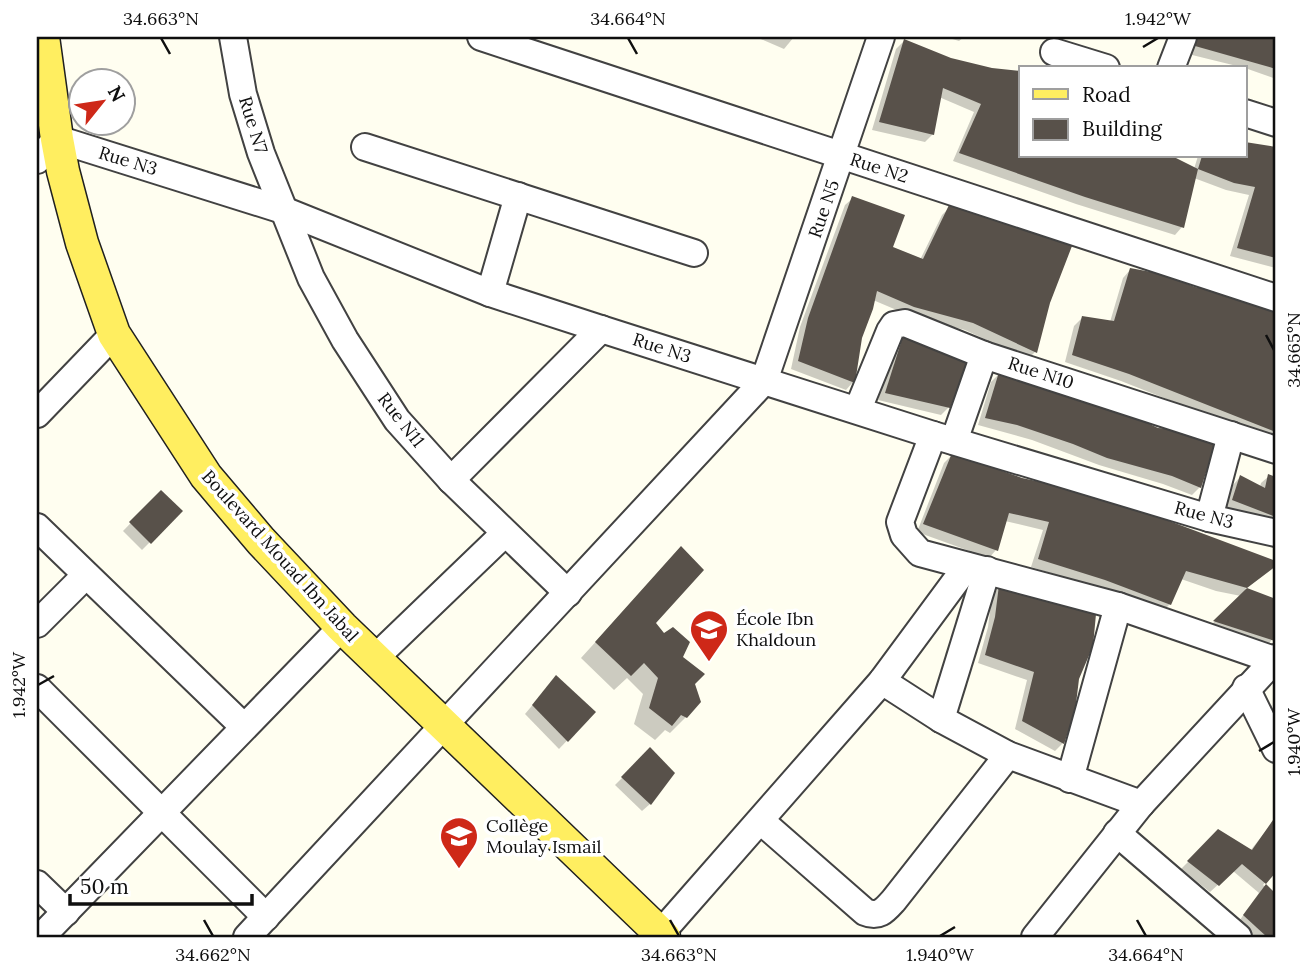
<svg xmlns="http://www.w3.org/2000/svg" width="1313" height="974" viewBox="0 0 1313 974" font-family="Lora,serif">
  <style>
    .shadow { fill: #0003 }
    .building { fill: #58514a }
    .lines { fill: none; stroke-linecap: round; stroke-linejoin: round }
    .minor-casing { stroke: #424242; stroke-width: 30 }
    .major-casing { stroke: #202020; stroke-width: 35 }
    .minor { stroke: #fff; stroke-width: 26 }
    .major { stroke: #ffee60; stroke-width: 32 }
    .ticks { fill: none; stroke: #0f0f0f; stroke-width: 2.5 }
    .labels { text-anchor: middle; stroke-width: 7; stroke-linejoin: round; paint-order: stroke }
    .street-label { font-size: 18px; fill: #0f0f0f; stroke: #fff }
    .poi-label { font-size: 18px; fill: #0f0f0f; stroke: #fff; text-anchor: start }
    .neatline { fill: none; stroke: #0f0f0f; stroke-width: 2.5 }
    .ticks-label { font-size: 18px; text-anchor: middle; fill: #0f0f0f }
  </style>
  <rect width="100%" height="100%" fill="#fffef0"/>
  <g class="shadow">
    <path d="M756,37H794L784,49Z"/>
    <path d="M946,37H964L959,41Z"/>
    <path d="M1193,37H1276V79L1245,68L1188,54Z"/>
    <path d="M904,41L950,59L1021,156H1168L1194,169L1198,156H1245V144L1276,149V268L1230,256L1249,195L1226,190L1194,178L1182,227L1175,235L1076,204L953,161L974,112L939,97L933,134L925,142L872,130L896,49Z"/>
    <path d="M853,198L890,248L920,260L942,215L950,207L1048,302L1035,352L1028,359L965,330L906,314L873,300L860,338L853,382L846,390L791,369L800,327L845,205Z"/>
    <path d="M1130,270L1195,289L1276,307V442L1121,381L1065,362L1074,326L1082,318L1110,322L1123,278Z"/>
    <path d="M903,338L949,407L941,415L878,400L895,346Z"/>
    <path d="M999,374L1200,487L1192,495L1163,484L1099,465L1032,440L978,425L991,382Z"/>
    <path d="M952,455L1022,480L1163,521L1276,562L1271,570L1245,589L1276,601V635L1265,648L1207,629L1241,596L1216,591L1181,579L1170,604L1162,612L1097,587L1031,567L1043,530L1005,521L996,550L989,558L917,532L944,463Z"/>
    <path d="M1269,476L1276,479V520L1268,524L1225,508L1233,485L1240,477L1260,487L1261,483Z"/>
    <path d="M161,492L181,511L142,550L123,531Z"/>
    <path d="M666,564L653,623L681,657L693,684L686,717L670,733L665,730L655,740L634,724L643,694L627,678L614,690L581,658Z"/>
    <path d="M1000,587L1073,712L1063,743L1055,751L1015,729L1027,680L978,663L988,627L992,595Z"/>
    <path d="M556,677L594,712L559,749L525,714Z"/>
    <path d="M650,750V804L642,811L615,785Z"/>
    <path d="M1273,822L1276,825V869L1263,885L1276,896V937H1251L1237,924L1259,893L1233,871L1210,892L1181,869L1219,831L1250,851Z"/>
  </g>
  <g class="building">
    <path d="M1197,37H1276V69L1195,46Z"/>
    <path d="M904,39L951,58L992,68L1021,71V156H1172L1198,169L1184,228L1085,197L959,153L981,104L943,88L934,135L879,122Z"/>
    <path d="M1245,142L1276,147V258L1237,248L1255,187L1234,183L1198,169L1202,156H1245Z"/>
    <path d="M852,196L905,215L893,247L923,259L949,205L1072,246L1050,303L1037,353L973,323L914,307L877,291L873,309L862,338L855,383L798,361L808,318Z"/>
    <path d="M1130,268L1162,274L1195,287L1255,298L1276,305V432L1129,374L1072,355L1082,316L1114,321Z"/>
    <path d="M903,336L968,363L950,408L885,393Z"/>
    <path d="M999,372L1122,411L1158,428L1189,430L1217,439L1201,488L1172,476L1107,458L1073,444L1017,425L985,418Z"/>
    <path d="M952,453L1022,478L1060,486L1164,519L1276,561V566L1247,588L1276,599V639L1275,641L1213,621L1247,588L1186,571L1171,605L1105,580L1038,559L1049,522L1009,513L998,551L923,524Z"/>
    <path d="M1268,474L1276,477V517L1232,500L1240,475L1265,488Z"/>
    <path d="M161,490L183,511L151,544L129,522Z"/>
    <path d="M681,546L704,570L656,623L664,633L673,627L690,642L683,657L705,674L695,684L701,702L687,718L681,715L672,726L649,708L658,678L644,663L631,676L595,642Z"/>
    <path d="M999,585L1096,614L1093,646L1079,679L1075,712L1064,744L1022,721L1034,672L985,655L995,617Z"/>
    <path d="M556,675L596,712L568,742L532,705Z"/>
    <path d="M650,747L675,773L651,805L621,777Z"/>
    <path d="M1273,820L1276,823V872L1266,884L1242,864L1219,886L1187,861L1218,829L1252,850Z"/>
    <path d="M1266,884L1276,894V937H1267L1243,915Z"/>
  </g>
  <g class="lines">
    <defs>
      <g id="minor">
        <path d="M233,37L243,94L261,153L311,278L345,340L397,420L451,480L568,593"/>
        <path d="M481,37L1276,298"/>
        <path d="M1054,52L1106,68"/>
        <path d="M1171,68L1183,37"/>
        <path d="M1245,113L1276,123"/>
        <path d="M365,147L694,253"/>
        <path d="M37,160L57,139L283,210L490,293L601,329L933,435L1209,518L1276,533"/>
        <path d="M490,293L518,196"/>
        <path d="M858,409L890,331L894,325L905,323L984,355L1276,450"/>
        <path d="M37,414L114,334"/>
        <path d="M933,435L900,522L904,535L920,553L1118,606L1274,660"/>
        <path d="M954,441L984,355"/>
        <path d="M451,480L601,329"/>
        <path d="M1209,518L1231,435"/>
        <path d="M37,527L244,727"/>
        <path d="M37,624L86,575"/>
        <path d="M374,659L505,533"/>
        <path d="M882,681L941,719L1008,755L1141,804"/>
        <path d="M37,688L266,917"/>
        <path d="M1246,688L1276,749"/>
        <path d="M941,719L987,570"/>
        <path d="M1070,779L1118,606"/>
        <path d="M761,821L865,912C879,918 885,910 894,900L1008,755"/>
        <path d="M1117,833L1238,937"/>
        <path d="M37,884L66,912"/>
        <path d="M660,934L882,681L967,566"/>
        <path d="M41,937L342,627"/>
        <path d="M247,937L764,381L881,37"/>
        <path d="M1035,937L1141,804L1276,658"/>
      </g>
      <path id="major" d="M43,37L57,139L63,171L82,243L114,334L206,476L261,541L342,627L664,937"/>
    </defs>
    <use href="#minor" class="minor-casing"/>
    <use href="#major" class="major-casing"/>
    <use href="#minor" class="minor"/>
    <use href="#major" class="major"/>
  </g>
  <path class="ticks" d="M161,38L170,54M628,38L637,54M1143,47L1158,38M1266,335L1274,350M38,685L54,676M1259,751L1274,742M204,920L213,936M670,920L679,936M1137,920L1146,936M940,936L955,927"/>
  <defs>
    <symbol id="school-pin" viewBox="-11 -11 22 30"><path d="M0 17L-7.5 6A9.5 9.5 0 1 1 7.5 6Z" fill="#ce2818" stroke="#fff"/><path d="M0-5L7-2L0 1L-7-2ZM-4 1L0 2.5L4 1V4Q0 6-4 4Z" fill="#fff"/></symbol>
  </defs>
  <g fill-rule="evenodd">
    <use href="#school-pin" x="687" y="607" width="44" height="60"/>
    <use href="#school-pin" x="437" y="814" width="44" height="60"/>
  </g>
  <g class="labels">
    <g class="street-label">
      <text transform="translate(253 125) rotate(73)" y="6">Rue N7</text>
      <text transform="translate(128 161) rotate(17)" y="6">Rue N3</text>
      <text transform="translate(879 168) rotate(18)" y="6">Rue N2</text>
      <text transform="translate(824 209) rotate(-71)" y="6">Rue N5</text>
      <text transform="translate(662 348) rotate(18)" y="6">Rue N3</text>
      <text transform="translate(1041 373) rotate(18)" y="6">Rue N10</text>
      <text transform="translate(401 420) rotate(52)" y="6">Rue N11</text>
      <text transform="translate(1204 515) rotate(15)" y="6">Rue N3</text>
      <text transform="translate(280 556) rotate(48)" y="6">Boulevard Mouad Ibn Jabal</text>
    </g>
    <g class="poi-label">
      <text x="736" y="625">École Ibn<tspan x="736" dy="21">Khaldoun</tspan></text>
      <text x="486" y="832">Collège<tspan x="486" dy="21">Moulay Ismail</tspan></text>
    </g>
  </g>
  <rect width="1313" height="974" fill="none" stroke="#ffffff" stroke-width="77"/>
  <rect x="1019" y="66" width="228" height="91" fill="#ffffff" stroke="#9f9f9f" stroke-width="2"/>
  <rect x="1033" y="89" width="35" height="10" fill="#ffee60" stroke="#9f9f9f" stroke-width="2"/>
  <text x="1082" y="102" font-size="21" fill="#0f0f0f">Road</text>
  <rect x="1033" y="119" width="35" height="21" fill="#58514a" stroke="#9f9f9f" stroke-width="2"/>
  <text x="1082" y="136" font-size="21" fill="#0f0f0f">Building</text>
  <g transform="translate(102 102) rotate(60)"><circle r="33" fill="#ffffff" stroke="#9f9f9f" stroke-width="2"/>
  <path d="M0-5L12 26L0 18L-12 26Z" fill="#ce2818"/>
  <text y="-10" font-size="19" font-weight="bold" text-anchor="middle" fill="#0f0f0f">N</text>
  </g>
  <path d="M70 894v10h182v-10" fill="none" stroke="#0f0f0f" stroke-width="3.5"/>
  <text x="80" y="894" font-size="21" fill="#0f0f0f" stroke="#ffffff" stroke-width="5" paint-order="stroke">50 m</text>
  <rect x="38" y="38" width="1236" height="898" class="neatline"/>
  <g class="ticks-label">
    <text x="161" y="25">34.663°N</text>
    <text x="628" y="25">34.664°N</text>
    <text x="1158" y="25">1.942°W</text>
    <text transform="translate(1294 350) rotate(-90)" y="6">34.665°N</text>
    <text transform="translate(19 685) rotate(-90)" y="6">1.942°W</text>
    <text transform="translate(1294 742) rotate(-90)" y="6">1.940°W</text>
    <text x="213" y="961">34.662°N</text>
    <text x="679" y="961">34.663°N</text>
    <text x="940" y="961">1.940°W</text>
    <text x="1146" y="961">34.664°N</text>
  </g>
</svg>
